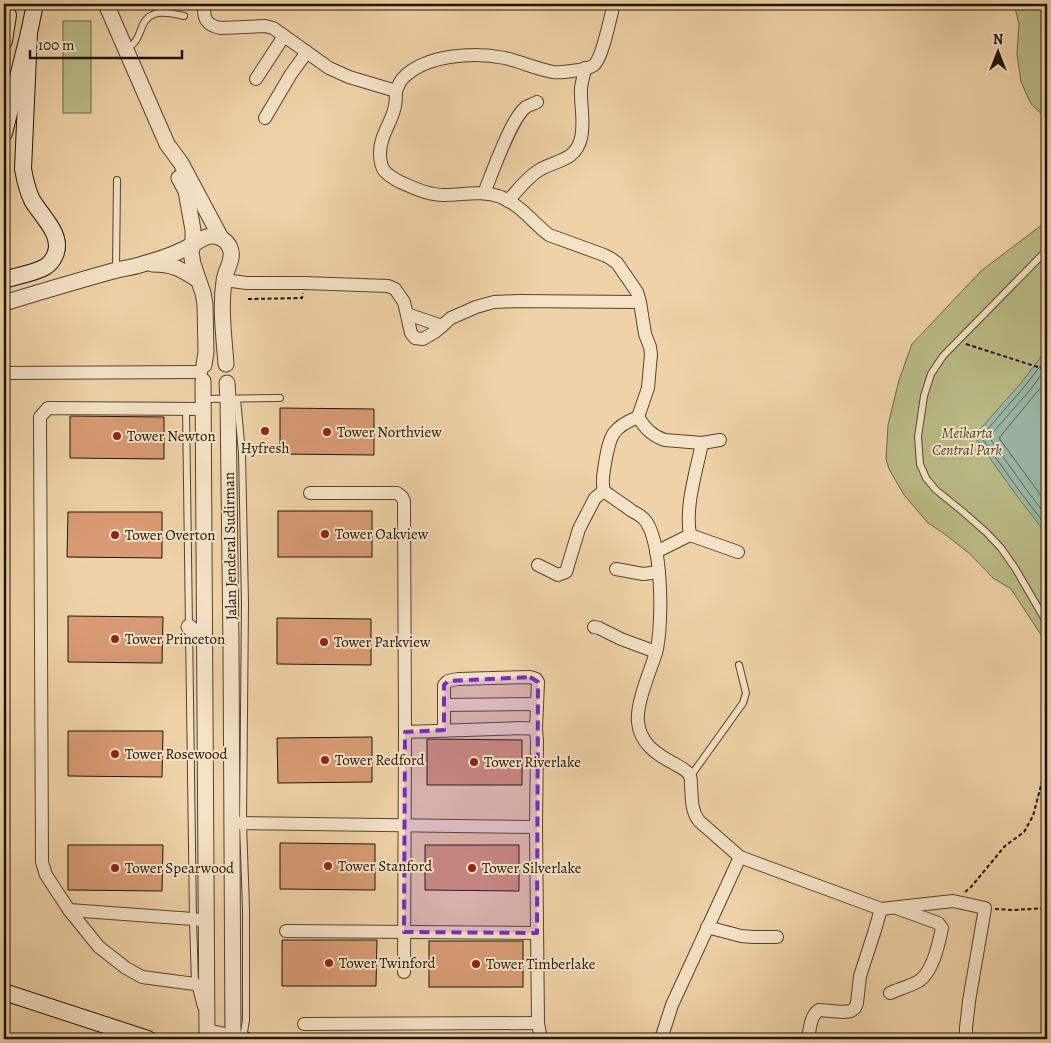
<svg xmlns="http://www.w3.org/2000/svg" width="1051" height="1043" viewBox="0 0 1051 1043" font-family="Alegreya,serif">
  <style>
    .green { fill: #babc87; stroke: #6c6848 }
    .water { fill: #9ab8a8; stroke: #697668 }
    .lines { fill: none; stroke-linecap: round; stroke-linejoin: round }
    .shore { stroke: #5c6658; stroke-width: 1 }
    .building { fill: #d99b74; stroke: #1f1408 }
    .service-casing { stroke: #534430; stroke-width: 8 }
    .minor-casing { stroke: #534430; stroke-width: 14 }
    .tertiary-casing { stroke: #534430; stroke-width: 17 }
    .secondary-casing { stroke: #1f1408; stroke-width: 18 }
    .path { stroke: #1f1408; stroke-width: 2; stroke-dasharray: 4 2.5; stroke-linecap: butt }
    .service { stroke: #f5e2c6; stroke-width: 6 }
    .minor { stroke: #f5e2c6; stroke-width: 12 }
    .tertiary { stroke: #f5e2c6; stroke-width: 15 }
    .secondary { stroke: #f5e2c6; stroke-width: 16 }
    .marked { fill: #7b2cbf; fill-opacity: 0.2; stroke: #7b2cbf; stroke-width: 4; stroke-dasharray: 10 6; stroke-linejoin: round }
    .poi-dot { fill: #8f2418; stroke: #f5e2c6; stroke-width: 2 }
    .labels { text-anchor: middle; stroke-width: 4; stroke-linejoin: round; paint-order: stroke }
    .poi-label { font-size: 15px; fill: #1f1408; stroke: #f5e2c6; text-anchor: start }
    .park-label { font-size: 15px; font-style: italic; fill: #4e462e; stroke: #f5e2c6 }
    .street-label { font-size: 15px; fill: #1f1408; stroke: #f5e2c6 }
  </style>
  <rect width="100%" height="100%" fill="#efd2a7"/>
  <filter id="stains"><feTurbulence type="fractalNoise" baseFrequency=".004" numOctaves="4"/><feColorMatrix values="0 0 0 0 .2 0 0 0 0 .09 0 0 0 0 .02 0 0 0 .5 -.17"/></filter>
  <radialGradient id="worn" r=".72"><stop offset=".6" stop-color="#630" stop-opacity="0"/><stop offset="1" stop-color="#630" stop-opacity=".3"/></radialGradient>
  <g class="green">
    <path d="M1014,4H1047V119L1031,104L1021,82L1017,54L1019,24Z"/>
    <rect x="63" y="21" width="28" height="92"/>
    <path d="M1047,221V644L1011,589L993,578L970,554L946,535L928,523L904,495L889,469L886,459L888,425L899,380L912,344L981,271Z"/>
  </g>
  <path class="water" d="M1047,349V535L1014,492L974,436L1021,383Z"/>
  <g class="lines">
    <g class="shore">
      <path d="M1047,357L1025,386L981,437L1018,489L1047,527"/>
      <path d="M1047,367L1030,390L989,437L1023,485L1047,517"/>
      <path d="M1047,380L999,438L1047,504"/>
    </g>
  </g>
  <g class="building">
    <path d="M280,408L374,409V455L280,454Z"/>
    <path d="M70,416L164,417V459L70,458Z"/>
    <rect x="278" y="511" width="94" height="46"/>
    <path d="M68,512H162V558L67,557Z"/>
    <path d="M68,616L163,617L162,663L68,662Z"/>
    <path d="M277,618L371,619V665L277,664Z"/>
    <path d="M68,731H163L162,777L68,776Z"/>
    <path d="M372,737V782L278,783L277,738Z"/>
    <path d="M427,739L522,740V785H427Z"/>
    <path d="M280,843L375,844V890L280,889Z"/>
    <path d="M68,845H163L162,891L68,890Z"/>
    <path d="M425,845H519V891L425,890Z"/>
    <path d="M282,940H377L376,986H282Z"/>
    <rect x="429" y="941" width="94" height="46"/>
  </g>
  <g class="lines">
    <defs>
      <g id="service">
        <path d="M125,49C137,43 137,39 142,27C149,8 168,12 184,16"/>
        <path d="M1047,250L943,356L931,374L924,396L918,437L920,464L926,478L936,490L962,511L987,533L1001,548L1015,568L1047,623"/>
        <path d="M116,270L117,180"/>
        <path d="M204,399L280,398"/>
        <path d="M237,399L242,453L245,603L243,823L246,909V1020L243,1038"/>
        <path d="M186,409L193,919L195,984L201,1007"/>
        <path d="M690,777L743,703L746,693L739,665"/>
      </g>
      <g id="minor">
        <path d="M205,4C202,18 207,26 221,28L265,26L273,28L329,68L349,77L396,91C396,97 396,104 394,110C390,125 380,136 380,153C380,171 386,174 400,182C414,188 428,195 444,195C463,195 482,190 501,197C522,206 532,222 549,235L604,255L610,258L617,263L637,292L640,302L645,334L650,347L651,354L648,388L638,417C611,428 610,436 605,463C604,472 601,481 604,491C613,498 623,504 632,511C636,513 641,516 644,519C663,539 663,627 656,653C650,671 636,704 638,722C640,743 656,754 673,763C678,766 685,769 689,774C691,777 691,781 691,785C692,798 691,811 699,821L740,857L672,1005L661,1039"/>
        <path d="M256,79L284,36"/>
        <path d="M396,91C398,86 400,81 403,78C426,54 475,52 505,58C521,62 537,69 553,72C562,73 571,71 579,70C584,69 590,68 594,65C603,57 610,17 614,4"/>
        <path d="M265,118L291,74L307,52"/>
        <path d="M484,193C492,174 511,118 526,107C529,105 534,104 537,102"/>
        <path d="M508,201C518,190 527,177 541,169C558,160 576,160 581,138C585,121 580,104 581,88C582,81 584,75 585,68"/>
        <path d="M224,280L247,283H304L388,286L395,289L404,302L411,333L415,338L423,339L435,332L451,318L476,307L494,302L518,301L636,302"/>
        <path d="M407,314L442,326"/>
        <path d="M4,373L201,372"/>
        <path d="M638,417C645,428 652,436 665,440L702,443L720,440"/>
        <path d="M310,493H397L402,497L404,501L405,732L521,728L536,729L537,741L536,827L538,1023L541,1039"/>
        <path d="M690,535C685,505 696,473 702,443"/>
        <path d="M656,552L690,535L738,552"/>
        <path d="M538,565L558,575L566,572L579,529L595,498L604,491"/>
        <path d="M616,569L643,574L659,572"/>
        <path d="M594,627L599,628L621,639L656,652"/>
        <path d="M444,705L537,704"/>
        <path d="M444,730V685L448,681L458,679L530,677L536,679L538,682L536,729"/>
        <path d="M232,823L536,827"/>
        <path d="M740,857L881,909L953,901L985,908L969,1001L966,1028V1039"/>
        <path d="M69,910L193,919L207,921"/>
        <path d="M707,927L741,936L753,937H777"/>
        <path d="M286,931L537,933"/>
        <path d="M404,972L405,732"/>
        <path d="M195,984L142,977L126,968L99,947L69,910L46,875L42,862L40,417L48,408L203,409"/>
        <path d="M890,993C899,989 910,986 919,981C933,972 939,943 942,928L938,923L899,909"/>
        <path d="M304,1024L538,1023"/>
        <path d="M207,1030L248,1039"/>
        <path d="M808,1039C810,1029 810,1016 819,1010L843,1012L851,1011L855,1008L857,1003L860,976L874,933L881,909"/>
      </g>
      <g id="tertiary">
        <path d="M106,4L167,144L181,163L221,238"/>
        <path d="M179,178L186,191L193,230V244L191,252L193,264L203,293L205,304L206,352L204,365"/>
        <path d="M152,264C173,264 181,269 198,280"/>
        <path d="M4,303C40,292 77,281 113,271C124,268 136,267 146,263C161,259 178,253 192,245C199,241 204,236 212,236C220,236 227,241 230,248C235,259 225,270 224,281C220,308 224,337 226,364"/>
        <path d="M203,381L207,1039"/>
        <path d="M227,383L228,399L231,646L233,1039"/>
        <path d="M189,627L205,641"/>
      </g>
      <g id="secondary">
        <path d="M4,41L8,15"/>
        <path d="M4,133L29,33L35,4"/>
        <path d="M4,280C16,276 35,273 45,267C50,264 53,260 55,255C64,235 41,216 32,200C27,190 25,180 23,169L29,33"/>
        <path d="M4,992L148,1039"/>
      </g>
    </defs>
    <use href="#service" class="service-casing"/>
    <use href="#minor" class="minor-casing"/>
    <use href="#tertiary" class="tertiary-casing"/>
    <use href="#secondary" class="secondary-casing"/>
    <g class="path">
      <path d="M248,299L302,298L303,293"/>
      <path d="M966,344L1047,370"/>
      <path d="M1043,698L1047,739"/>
      <path d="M965,892L971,887L1005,846L1024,832L1033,816L1044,774L1047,757"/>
      <path d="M995,909L1014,910L1047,908"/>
    </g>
    <use href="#service" class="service"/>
    <use href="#minor" class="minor"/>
    <use href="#tertiary" class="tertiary"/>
    <use href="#secondary" class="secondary"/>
  </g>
  <path class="marked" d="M530,677L538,682L537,933L404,932L405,732L444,730V685L448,681Z"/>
  <g class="poi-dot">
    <circle cx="265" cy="431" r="5"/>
    <circle cx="327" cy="432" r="5"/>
    <circle cx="117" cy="436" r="5"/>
    <circle cx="325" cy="534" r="5"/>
    <circle cx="115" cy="535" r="5"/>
    <circle cx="115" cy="639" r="5"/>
    <circle cx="324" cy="642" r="5"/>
    <circle cx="115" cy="754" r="5"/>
    <circle cx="325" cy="760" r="5"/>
    <circle cx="474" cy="762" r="5"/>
    <circle cx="328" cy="866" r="5"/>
    <circle cx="115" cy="868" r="5"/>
    <circle cx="472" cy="868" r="5"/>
    <circle cx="329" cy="963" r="5"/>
    <circle cx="476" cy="964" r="5"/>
  </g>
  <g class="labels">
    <g class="poi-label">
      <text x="337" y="437">Tower Northview</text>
      <text x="127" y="441">Tower Newton</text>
      <text x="265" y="453" text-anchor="middle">Hyfresh</text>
      <text x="335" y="539">Tower Oakview</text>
      <text x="125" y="540">Tower Overton</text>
      <text x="125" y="644">Tower Princeton</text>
      <text x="334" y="647">Tower Parkview</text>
      <text x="125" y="759">Tower Rosewood</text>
      <text x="335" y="765">Tower Redford</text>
      <text x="484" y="767">Tower Riverlake</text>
      <text x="338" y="871">Tower Stanford</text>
      <text x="125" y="873">Tower Spearwood</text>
      <text x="482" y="873">Tower Silverlake</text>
      <text x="339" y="968">Tower Twinford</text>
      <text x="486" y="969">Tower Timberlake</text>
    </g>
    <g class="park-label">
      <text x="967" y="438">Meikarta<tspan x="967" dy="17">Central Park</tspan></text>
    </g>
    <g class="street-label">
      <text transform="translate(230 546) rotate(-91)" y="5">Jalan Jenderal Sudirman</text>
    </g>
  </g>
  <rect width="1051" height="1043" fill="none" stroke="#efd2a7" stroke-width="20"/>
  <rect x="5" y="5" width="1041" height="1033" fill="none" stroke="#1f1408" stroke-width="2.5"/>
  <rect x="10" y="10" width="1031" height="1023" fill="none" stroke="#1f1408"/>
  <g transform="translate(998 52)" stroke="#f5e2c6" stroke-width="4" paint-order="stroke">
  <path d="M0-4L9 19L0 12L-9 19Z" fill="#1f1408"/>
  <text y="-8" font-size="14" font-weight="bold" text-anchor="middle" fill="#1f1408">N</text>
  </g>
  <path d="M30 50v8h152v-8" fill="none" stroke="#1f1408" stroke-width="2.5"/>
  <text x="38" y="50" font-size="15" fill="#1f1408" stroke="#f5e2c6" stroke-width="4" paint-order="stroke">100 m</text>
  <rect width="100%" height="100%" filter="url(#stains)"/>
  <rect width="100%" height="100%" fill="url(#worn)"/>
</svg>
